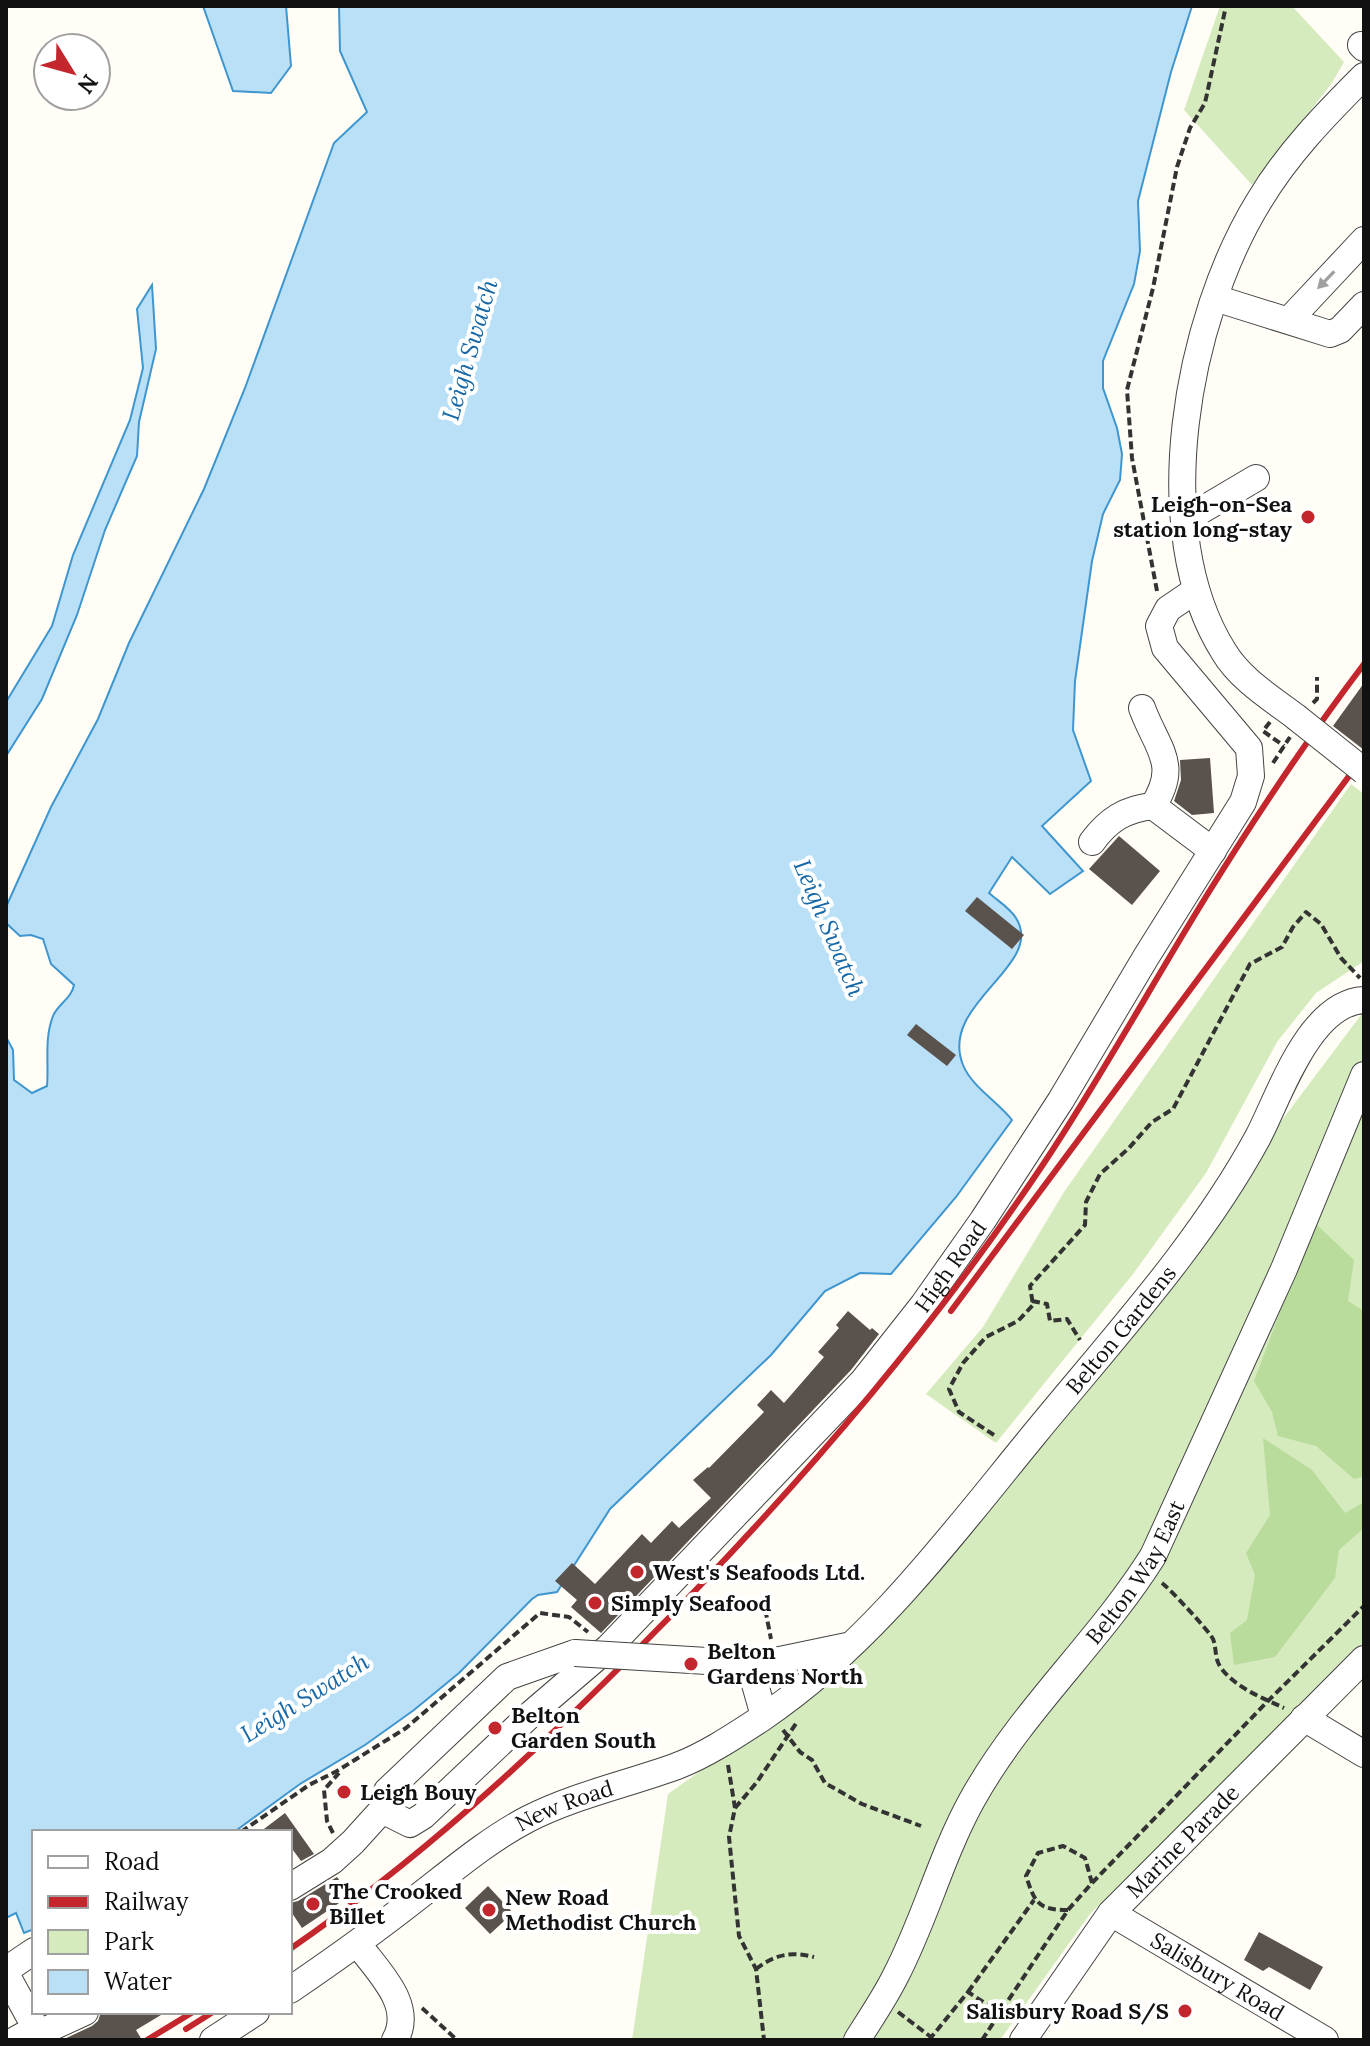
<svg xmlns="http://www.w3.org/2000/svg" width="1370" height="2046" viewBox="0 0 1370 2046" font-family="Lora,serif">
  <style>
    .green { fill: #d5ebbd }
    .forest { fill: #b9dc9c }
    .water { fill: #b9e0f7; stroke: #3f96cf; stroke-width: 2 }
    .building { fill: #5a524d }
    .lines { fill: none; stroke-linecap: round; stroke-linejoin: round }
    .minor-casing { stroke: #444; stroke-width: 28 }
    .path { stroke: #333; stroke-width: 4; stroke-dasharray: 8 4; stroke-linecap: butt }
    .minor { stroke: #fff; stroke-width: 26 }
    .rail { stroke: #c4262e; stroke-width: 6 }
    .minor-bridge-casing { stroke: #444; stroke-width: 28; stroke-linecap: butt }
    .minor-bridge { stroke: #fff; stroke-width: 26 }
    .oneway { fill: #a0a0a0 }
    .poi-dot { fill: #c4262e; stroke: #fff; stroke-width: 3 }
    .labels { text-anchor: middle; stroke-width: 8; stroke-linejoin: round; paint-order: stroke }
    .poi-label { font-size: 22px; font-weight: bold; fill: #111; stroke: #fff; text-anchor: start }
    .street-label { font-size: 22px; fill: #111; stroke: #fff }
    .water-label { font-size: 24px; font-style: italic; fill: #1768a6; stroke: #fff }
  </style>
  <rect width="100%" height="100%" fill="#fffdf5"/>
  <g class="green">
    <path d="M1220,6H1292L1344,62L1332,83L1252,185L1184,110Z"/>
    <path d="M1351,784L1364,794V961L1316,993L1277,1042L1206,1173L1133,1274L996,1443L926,1394L983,1327L1064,1192Z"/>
    <path d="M1364,1011V1642L1090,1914L1000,2040H632L668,1794L856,1660L987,1512Z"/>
  </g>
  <g class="forest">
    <path d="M1314,1222L1354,1260L1348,1301L1364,1311V1476L1354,1479L1316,1446L1278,1436L1272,1412L1254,1381Z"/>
    <path d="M1263,1438L1312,1470L1345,1513L1364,1502V1528L1339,1550L1335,1578L1275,1657L1234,1665L1230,1633L1247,1620L1255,1575L1246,1553L1270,1515Z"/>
  </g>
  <g class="water">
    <path d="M203,6H286L291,66L271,93L233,91Z"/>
    <path d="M339,6H1192L1171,72L1138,201L1140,251L1134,284L1103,361V388L1117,428L1122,454L1120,480L1103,514L1092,561L1075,681L1073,730L1091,781L1042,826L1083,871L1050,894L1012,857L989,893C998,901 1010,908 1016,918C1046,966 938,1003 963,1065C972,1087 997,1101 1012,1120L956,1197L891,1274L860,1273L825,1291L771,1355L610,1509L557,1592L538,1595L532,1599L459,1673L414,1710L365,1745L300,1784L234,1832H34V1929L24,1933L16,1913L6,1918V1037L13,1050L14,1080L32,1093L47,1086C49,1063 44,1039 53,1016C58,1004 72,998 74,985L51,964L43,939L31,935L20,936L6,923V907L51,807L98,719L129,643L204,489L245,388L334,143L367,112L340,51Z"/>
    <path d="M152,285L156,349L139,422L137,456L105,530L77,615L42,699L6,756V702L52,626L73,555L130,420L143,368L137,309Z"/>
  </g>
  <g class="building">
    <path d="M1364,683V750L1333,726Z"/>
    <path d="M1210,758L1214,813L1192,815L1174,801L1181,780L1180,760Z"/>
    <path d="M1119,836L1160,871L1132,905L1089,869Z"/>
    <path d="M977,897L1024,935L1012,949L965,911Z"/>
    <path d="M916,1024L956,1055L947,1066L907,1035Z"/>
    <path d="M848,1311L870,1330L872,1328L879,1334L851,1370L601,1633L571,1607L577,1600L555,1581L572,1563L595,1584L642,1534L651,1543L672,1521L679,1528L711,1498L693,1480L708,1467L709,1468L764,1412L757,1405L771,1390L784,1403L824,1357L818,1352L839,1328L836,1325Z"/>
    <path d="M285,1813L314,1854L301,1861L290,1846V1832H260Z"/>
    <path d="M337,1877L345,1888L341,1891L345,1899L302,1928L290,1910V1903L298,1901Z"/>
    <path d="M488,1886L513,1913L490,1934L465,1908Z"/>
    <path d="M1259,1932L1323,1967L1310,1990L1269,1967L1263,1971L1244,1960Z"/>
    <path d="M101,2012H166L136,2030L142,2040H62L92,2026L98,2021Z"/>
  </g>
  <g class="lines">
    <defs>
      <g id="minor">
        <path d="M1361,45L1364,48"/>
        <path d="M1215,298L1330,334L1340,330L1364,305"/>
        <path d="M1289,320L1364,240"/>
        <path d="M1185,520L1256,478"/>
        <path d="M1142,708C1157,749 1180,764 1153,806L1213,851"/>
        <path d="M1296,717C1271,698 1240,679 1224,652C1147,530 1187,318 1259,201C1287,154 1325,115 1364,76"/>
        <path d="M1092,842C1108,820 1125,809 1153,806"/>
        <path d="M740,1663L775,1661L847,1646"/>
        <path d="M749,1663L764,1716"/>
        <path d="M1304,1718L1364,1754"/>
        <path id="s1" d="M382,1810L410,1824L423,1816L532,1713L609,1647L863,1381L923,1305L983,1220L1061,1100L1146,957L1243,802L1251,776L1249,748L1165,648L1159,626L1168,609L1196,590"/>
        <path d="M290,1887L332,1861L353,1842L382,1810L387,1791L507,1677L575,1653"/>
        <path id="s2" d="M1111,1913L1325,2040"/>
        <path d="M358,1944C378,1972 415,2005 395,2040"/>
        <path d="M6,1970L34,1951"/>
        <path d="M6,1974L35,2027"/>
        <path id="s3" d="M290,1990C334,1960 376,1930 418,1897C453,1870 488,1840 528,1819C575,1795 628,1784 677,1766C706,1755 736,1735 762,1718C872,1644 954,1532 1037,1431C1114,1337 1200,1244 1258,1137C1280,1095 1309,1003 1364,1000"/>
        <path d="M15,2040L24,2035L48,2029L85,2012"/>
        <path d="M213,2040L256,2012"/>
        <path id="s4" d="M857,2040C870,2019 884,1999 895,1977C925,1920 941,1856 972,1800C1022,1710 1099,1642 1153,1556L1284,1269L1364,1075"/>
        <path id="s5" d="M1023,2040L1111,1913L1364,1659"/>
      </g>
    </defs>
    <use href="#minor" class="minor-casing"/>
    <g class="path">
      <path d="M1157,591L1132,458L1127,390L1153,288L1177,167L1190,128L1205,103L1226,6"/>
      <path d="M1313,703L1317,699V677"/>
      <path d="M1270,722L1263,731L1284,746"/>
      <path d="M1273,763L1290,737"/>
      <path d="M1032,1301L1047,1304L1050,1321L1067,1319L1080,1340"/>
      <path d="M994,1435L959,1412L949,1389L963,1363L986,1337L1018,1321L1033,1305L1030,1286L1085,1225L1086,1202L1100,1174L1129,1148L1152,1122L1173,1109L1250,964L1282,947L1293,927L1306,912L1321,924L1341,958L1360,978"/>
      <path d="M1162,1583C1170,1589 1210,1632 1213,1639C1217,1649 1214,1658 1221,1668C1236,1688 1263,1698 1284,1708"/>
      <path d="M763,1598L771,1639"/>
      <path d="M783,1730L800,1752L812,1760L825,1783L862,1804L921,1826"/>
      <path d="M728,1765L735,1808L729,1837L739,1936L756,1969L764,2040"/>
      <path d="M735,1808L757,1782L797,1722"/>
      <path d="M241,1832L309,1785L337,1771L406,1728L540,1613L569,1617L588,1632"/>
      <path d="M333,1833L327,1821L324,1790L339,1773"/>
      <path d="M1068,1910C1038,1910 1035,1903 1026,1876L1038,1853L1063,1846L1085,1858L1092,1883"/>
      <path d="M756,1969C774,1955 790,1951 814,1957"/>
      <path d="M968,1992L1034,1900"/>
      <path d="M422,2008L457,2040"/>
      <path d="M898,2012L931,2037"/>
      <path d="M929,2040L968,1992L1000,2013"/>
      <path d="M982,2040L1068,1910L1092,1883L1268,1701L1364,1606"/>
    </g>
    <use href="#minor" class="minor"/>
    <g class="rail">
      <path d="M951,1311L1364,756"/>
      <path d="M290,1949C416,1862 529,1759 637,1650C787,1500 926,1340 1044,1163C1102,1076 1152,984 1207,895C1256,816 1308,738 1364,664"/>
      <path d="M186,2029L213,2012"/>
      <path d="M147,2040L193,2012"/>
    </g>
    <defs>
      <g id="minor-bridge">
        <path d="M1296,717L1364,771"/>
        <path d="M575,1653L740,1663"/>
      </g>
    </defs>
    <use href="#minor-bridge" class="minor-bridge-casing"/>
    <use href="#minor-bridge" class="minor-bridge"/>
  </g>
  <defs><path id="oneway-solid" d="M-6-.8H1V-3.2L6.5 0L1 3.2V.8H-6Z" transform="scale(2)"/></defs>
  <use class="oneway" href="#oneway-solid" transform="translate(1326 280) rotate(134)"/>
  <g class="poi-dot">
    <circle cx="1308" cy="517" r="8"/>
    <circle cx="637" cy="1572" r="8"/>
    <circle cx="595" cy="1603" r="8"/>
    <circle cx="691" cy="1664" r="8"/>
    <circle cx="495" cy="1728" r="8"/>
    <circle cx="344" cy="1792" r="8"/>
    <circle cx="313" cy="1904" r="8"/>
    <circle cx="489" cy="1910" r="8"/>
    <circle cx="1185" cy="2011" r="8"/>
  </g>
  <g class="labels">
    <g class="poi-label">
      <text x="1292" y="512" text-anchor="end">Leigh-on-Sea<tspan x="1292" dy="25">station long-stay</tspan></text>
      <text x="653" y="1580">West's Seafoods Ltd.</text>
      <text x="611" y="1611">Simply Seafood</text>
      <text x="707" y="1659">Belton<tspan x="707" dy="25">Gardens North</tspan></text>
      <text x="511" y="1723">Belton<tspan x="511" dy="25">Garden South</tspan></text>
      <text x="360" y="1800">Leigh Bouy</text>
      <text x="329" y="1899">The Crooked<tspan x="329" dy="25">Billet</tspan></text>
      <text x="505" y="1905">New Road<tspan x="505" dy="25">Methodist Church</tspan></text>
      <text x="1169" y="2019" text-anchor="end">Salisbury Road S/S</text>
    </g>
    <g class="street-label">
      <text dy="8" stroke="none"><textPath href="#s1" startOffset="810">High Road</textPath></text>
      <text dy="8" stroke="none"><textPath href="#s3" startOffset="1080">Belton Gardens</textPath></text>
      <text dy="8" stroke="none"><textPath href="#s4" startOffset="548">Belton Way East</textPath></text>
      <text dy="8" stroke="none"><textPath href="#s3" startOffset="332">New Road</textPath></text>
      <text dy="8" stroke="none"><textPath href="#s5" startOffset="256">Marine Parade</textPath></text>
      <text dy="8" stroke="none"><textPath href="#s2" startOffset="124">Salisbury Road</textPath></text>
    </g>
    <g class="water-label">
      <text transform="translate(470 350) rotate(-74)" y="8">Leigh Swatch</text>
      <text transform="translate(829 928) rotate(67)" y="8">Leigh Swatch</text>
      <text transform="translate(305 1698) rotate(-32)" y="8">Leigh Swatch</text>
    </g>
  </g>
  <rect width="1370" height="2046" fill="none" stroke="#111111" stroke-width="16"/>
  <rect x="32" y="1830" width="260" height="184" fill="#ffffff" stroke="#a0a0a0" stroke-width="2"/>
  <rect x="48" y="1856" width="40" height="12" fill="#ffffff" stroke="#a0a0a0" stroke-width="2"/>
  <text x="104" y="1870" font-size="24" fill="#111111">Road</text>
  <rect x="48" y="1896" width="40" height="12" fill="#c4262e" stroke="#a0a0a0" stroke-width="2"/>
  <text x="104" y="1910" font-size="24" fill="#111111">Railway</text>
  <rect x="48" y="1930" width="40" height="24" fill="#d5ebbd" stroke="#a0a0a0" stroke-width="2"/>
  <text x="104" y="1950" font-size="24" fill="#111111">Park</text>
  <rect x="48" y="1970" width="40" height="24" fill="#b9e0f7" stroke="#a0a0a0" stroke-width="2"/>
  <text x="104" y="1990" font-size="24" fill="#111111">Water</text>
  <g transform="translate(72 72) rotate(127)"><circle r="38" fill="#ffffff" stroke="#a0a0a0" stroke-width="2"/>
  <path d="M0-6L14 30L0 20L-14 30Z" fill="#c4262e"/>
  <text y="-12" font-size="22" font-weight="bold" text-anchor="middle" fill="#111111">N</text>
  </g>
</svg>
